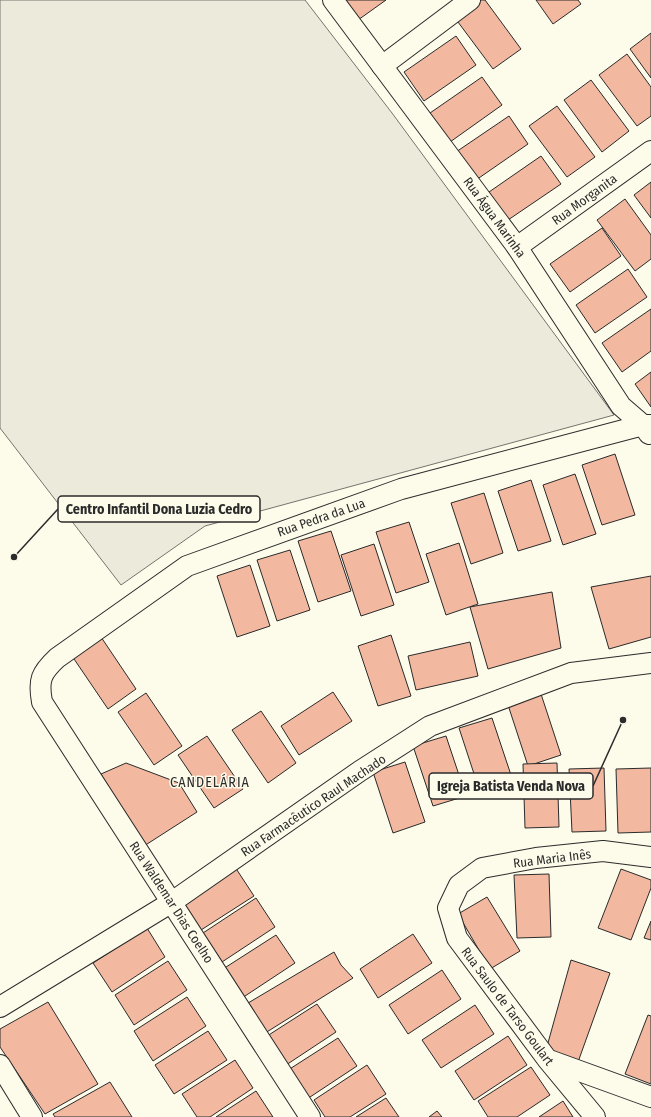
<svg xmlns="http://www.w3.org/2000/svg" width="651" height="1117" viewBox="0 0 651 1117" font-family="'Fira Sans Condensed',sans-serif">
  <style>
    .green { fill: #ecebdb; stroke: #74746e }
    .building { fill: #f2b8a0; stroke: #2b2b2b }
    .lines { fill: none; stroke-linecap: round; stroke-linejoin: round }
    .street-casing { stroke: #2b2b2b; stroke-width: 22 }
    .street { stroke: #fdfbea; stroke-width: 20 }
    .labels { text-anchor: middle; stroke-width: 3; stroke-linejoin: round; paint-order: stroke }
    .street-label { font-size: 13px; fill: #2b2b2b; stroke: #fdfbea }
    .neighbourhood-label { font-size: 14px; letter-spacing: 1px; fill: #2b2b2b; stroke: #fdfbea }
    .leader { fill: none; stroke: #2b2b2b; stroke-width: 1.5 }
    .callout-dot { fill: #2b2b2b; stroke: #fdfbea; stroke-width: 1.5 }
    .callout { fill: #fdfbea; stroke: #2b2b2b; stroke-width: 1.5 }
    .callout-label { font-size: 14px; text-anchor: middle; font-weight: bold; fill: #2b2b2b }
  </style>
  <rect width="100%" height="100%" fill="#fdfbea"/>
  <path class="green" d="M0,0H305L392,113L614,415L205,526L121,585L0,428Z"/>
  <g class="building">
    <path d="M344,0H386L358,20Z"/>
    <path d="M480,0H485L521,49L493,69L455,18Z"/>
    <path d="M536,0H578L581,4L553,24Z"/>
    <path d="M651,33V78L630,49Z"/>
    <path d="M456,36L476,65L424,101L404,72Z"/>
    <path d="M627,54L651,87V116L637,126L599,75Z"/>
    <path d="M482,77L502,105L450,142L430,113Z"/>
    <path d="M591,80L629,131L602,152L564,100Z"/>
    <path d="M557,106L595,157L567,177L529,126Z"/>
    <path d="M509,116L528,144L476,180L456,152Z"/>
    <path d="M541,156L561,184L508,220L489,192Z"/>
    <path d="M651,182V218L634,195Z"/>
    <path d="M625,199L651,235V259L635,271L597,220Z"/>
    <path d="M602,228L621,256L570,292L550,264Z"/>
    <path d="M628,269L647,297L595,333L576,305Z"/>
    <path d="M651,309V351L622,372L602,343Z"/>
    <path d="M651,372V407L635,384Z"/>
    <path d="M615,454L635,515L602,525L582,465Z"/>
    <path d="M575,474L596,534L563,545L543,485Z"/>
    <path d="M531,480L551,541L518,551L498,491Z"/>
    <path d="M484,493L503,553L471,564L451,503Z"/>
    <path d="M409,522L429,582L396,593L376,532Z"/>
    <path d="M331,531L351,591L318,602L298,541Z"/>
    <path d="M459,543L478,604L446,615L426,554Z"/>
    <path d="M374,544L394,605L361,616L341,555Z"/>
    <path d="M290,550L310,610L277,621L257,560Z"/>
    <path d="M250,565L270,626L237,637L217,576Z"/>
    <path d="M651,576V637L609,649L591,587Z"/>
    <path d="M552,592L561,648L488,669L470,607Z"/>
    <path d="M391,635L411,696L378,706L358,646Z"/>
    <path d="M101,637L136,689L108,709L72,656Z"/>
    <path d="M470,642L478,676L416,690L408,656Z"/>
    <path d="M333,692L352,721L299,755L281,726Z"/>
    <path d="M146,693L182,746L154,765L118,712Z"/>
    <path d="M541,694L561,755L528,766L508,705Z"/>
    <path d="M261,711L296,763L268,783L232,730Z"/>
    <path d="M492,718L512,778L479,789L459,728Z"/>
    <path d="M207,736L243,789L214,808L178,755Z"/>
    <path d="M446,736L466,796L433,806L413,746Z"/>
    <path d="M405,762L425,822L393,833L373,772Z"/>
    <path d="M126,763L179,783L197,812L144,846L101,774Z"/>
    <path d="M557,763L559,827L525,828L523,764Z"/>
    <path d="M604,768L606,831L572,832L569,769Z"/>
    <path d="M651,768V832L618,833L616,769Z"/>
    <path d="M235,867L254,896L201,930L182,902Z"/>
    <path d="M621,869L651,880V888L631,940L598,928Z"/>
    <path d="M549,874L551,937L517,938L514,875Z"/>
    <path d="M487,897L520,951L490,969L458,914Z"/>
    <path d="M256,898L275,927L222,962L203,933Z"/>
    <path d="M651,921V940L644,938Z"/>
    <path d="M147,928L165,957L112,992L93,963Z"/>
    <path d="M413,934L432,963L378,998L360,969Z"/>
    <path d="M276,935L295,963L242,998L223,969Z"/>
    <path d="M334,952L341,965L353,978L262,1035L243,1006Z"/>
    <path d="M571,960L610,973L578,1062L546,1050Z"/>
    <path d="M168,961L187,990L134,1025L115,995Z"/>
    <path d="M442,970L461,999L408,1034L389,1005Z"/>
    <path d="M187,997L206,1026L153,1061L134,1031Z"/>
    <path d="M48,1002L98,1084L45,1114L0,1047V1029Z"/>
    <path d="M317,1004L336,1032L283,1067L264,1038Z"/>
    <path d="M475,1005L494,1034L441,1068L422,1040Z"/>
    <path d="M648,1015L651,1016V1084L625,1074Z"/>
    <path d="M208,1031L227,1060L174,1094L155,1065Z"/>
    <path d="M508,1036L527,1065L474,1100L455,1071Z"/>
    <path d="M338,1038L357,1066L304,1101L285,1072Z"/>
    <path d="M235,1060L253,1088L210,1117H197L182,1094Z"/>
    <path d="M367,1065L386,1094L350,1117H325L314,1100Z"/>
    <path d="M531,1067L550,1095L517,1117H488L478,1101Z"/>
    <path d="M110,1082L132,1117H55L53,1114Z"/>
    <path d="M256,1091L273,1117H216Z"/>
    <path d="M386,1098L399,1117H356Z"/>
    <path d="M563,1101L573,1117H539Z"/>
    <path d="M437,1111L442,1117H429Z"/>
  </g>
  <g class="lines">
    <defs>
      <g id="street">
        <path d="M333,0L517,247L621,406L643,425L649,434"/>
        <path d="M382,66L470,0"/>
        <path d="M517,247L651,151"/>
        <path d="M0,1007L172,902L360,771L430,726L571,673L651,663"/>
        <path d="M549,1060L651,1097"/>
        <path d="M0,1065L32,1117"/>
        <path d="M310,1117L42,702C38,680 41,673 57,658L187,566L401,489L643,425H651"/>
        <path d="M595,1117L547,1059L457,938L448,908L459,885L482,868L536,858L603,851L651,857"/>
      </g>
    </defs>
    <use href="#street" class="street-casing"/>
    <use href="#street" class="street"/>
  </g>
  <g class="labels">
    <g class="street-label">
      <text transform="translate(584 199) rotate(-36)" y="5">Rua Morganita</text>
      <text transform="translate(495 217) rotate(54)" y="5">Rua Água Marinha</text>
      <text transform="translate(321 517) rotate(-19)" y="5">Rua Pedra da Lua</text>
      <text transform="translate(313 805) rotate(-34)" y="5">Rua Farmacêutico Raul Machado</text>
      <text transform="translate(552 858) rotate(-7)" y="5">Rua Maria Inês</text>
      <text transform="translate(172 902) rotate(57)" y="5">Rua Waldemar Dias Coelho</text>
      <text transform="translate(508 1006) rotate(53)" y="5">Rua Saulo de Tarso Goulart</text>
    </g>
    <g class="neighbourhood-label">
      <text x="210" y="787">CANDELÁRIA</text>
    </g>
  </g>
  <path class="leader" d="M14 557L58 509M623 720L593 786"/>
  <g class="callout-dot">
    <circle cx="14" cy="557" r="4"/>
    <circle cx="623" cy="720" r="4"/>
  </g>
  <g class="callout">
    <rect x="58" y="496" width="202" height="26" rx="4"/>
    <rect x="429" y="773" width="164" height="26" rx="4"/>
  </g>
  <g class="callout-label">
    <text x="159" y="514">Centro Infantil Dona Luzia Cedro</text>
    <text x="511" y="791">Igreja Batista Venda Nova</text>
  </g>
</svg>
